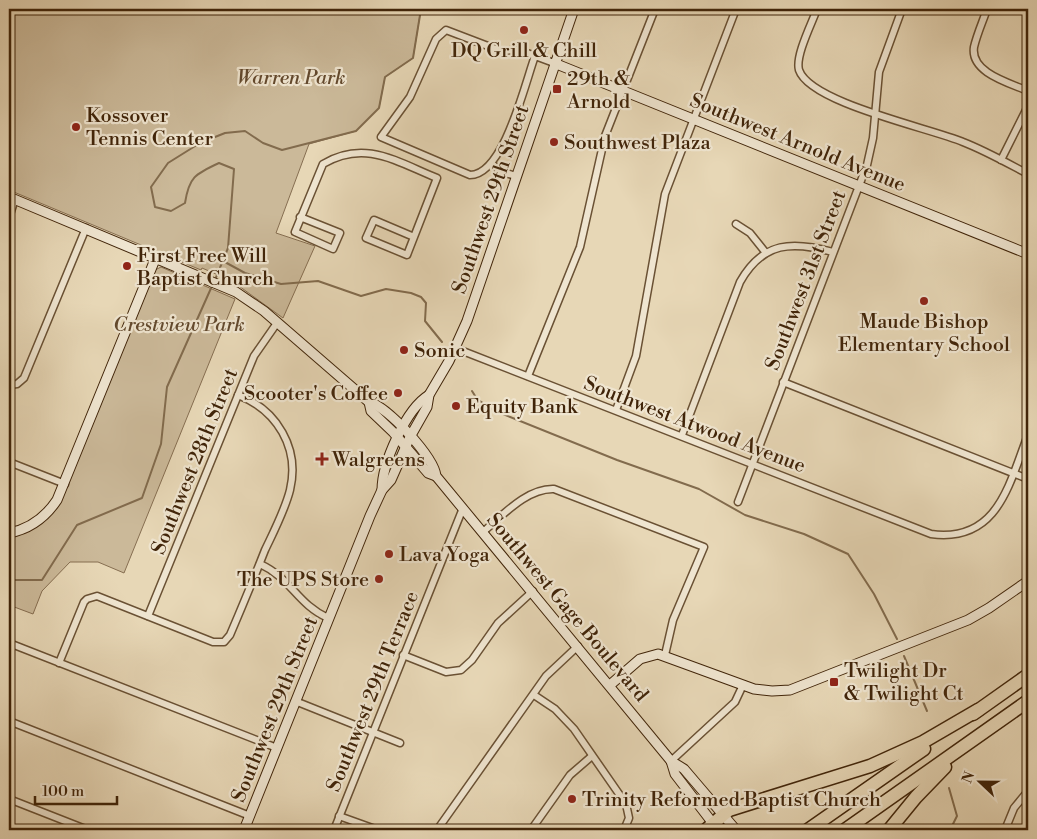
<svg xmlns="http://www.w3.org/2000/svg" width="1037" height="839" viewBox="0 0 1037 839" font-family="'Libre Bodoni',serif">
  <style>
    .green { fill: #cbb999; stroke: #866e51 }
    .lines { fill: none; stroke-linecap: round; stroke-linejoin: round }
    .stream { stroke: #826b4d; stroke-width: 2 }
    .street-casing { stroke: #6a5134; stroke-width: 9 }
    .secondary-casing { stroke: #402409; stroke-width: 11 }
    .highway-casing { stroke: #402409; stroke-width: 15 }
    .street { stroke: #efe5d0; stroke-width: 6 }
    .secondary { stroke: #efe5d0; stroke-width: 9 }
    .highway { stroke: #e7d7b6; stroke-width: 12 }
    .poi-dot { fill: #8f2418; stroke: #efe5d0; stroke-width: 2 }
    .labels { text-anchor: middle; stroke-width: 4.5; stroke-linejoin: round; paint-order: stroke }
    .poi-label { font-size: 20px; fill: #402409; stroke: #efe5d0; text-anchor: start }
    .park-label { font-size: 20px; font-style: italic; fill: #63492d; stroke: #efe5d0 }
    .street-label { font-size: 20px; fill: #402409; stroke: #efe5d0 }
  </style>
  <rect width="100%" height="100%" fill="#e7d7b6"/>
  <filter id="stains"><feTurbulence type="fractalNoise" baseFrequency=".004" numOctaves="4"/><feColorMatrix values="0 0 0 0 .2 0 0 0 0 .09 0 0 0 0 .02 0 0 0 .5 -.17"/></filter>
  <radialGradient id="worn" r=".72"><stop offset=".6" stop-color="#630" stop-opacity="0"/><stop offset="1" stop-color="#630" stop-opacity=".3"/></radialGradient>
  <g class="green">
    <path d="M9,9H421L413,58L385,77L379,108L356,131L309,144L276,233L315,246L283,318L232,281L202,268L201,270L9,190Z"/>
    <path d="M161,267L235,299L124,573L98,562H70L42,591L33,614L9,605V538C33,531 47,522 61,501L155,270Z"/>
  </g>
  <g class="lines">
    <g class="stream">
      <path d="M223,261L245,273L281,284L318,281L361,296L386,289L411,293L421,297L426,303L425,321L442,342"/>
      <path d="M215,280L228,248L234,169L219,163C195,174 189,177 185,203L171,211L155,207L151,187L168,163L200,143L225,133L245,131L263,143L282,150L356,131L379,108L385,77L413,58L421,9"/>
      <path d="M472,391L477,399L493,410L617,460L699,489L745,515L804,534L848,554L874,594L897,639"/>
      <path d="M9,580H42L77,525L142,498L161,444L167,387L212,286"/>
      <path d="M904,656L927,711"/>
      <path d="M949,788L957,816L950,830"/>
    </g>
    <defs>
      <g id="street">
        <path d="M817,9C812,23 795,56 799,70C810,103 930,128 963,142C986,151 1007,163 1028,174"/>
        <path d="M987,9C983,21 977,34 974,47C970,73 1010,83 1028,91"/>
        <path d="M535,56C525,83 504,175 470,175L381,137L410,97L436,39L446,30L501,51L519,50L554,63"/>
        <path d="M1001,160L1028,106"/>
        <path d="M492,164L502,172L516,176"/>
        <path d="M300,217L340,233L333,249L295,232L323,164C365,139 397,162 437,178L407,255L366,238L374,220L414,237"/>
        <path d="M9,218L15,199"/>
        <path d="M736,224L750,233L766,253"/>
        <path d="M455,348L931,534C998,543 1009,484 1028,435"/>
        <path d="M528,376L580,247L605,136L655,9"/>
        <path d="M783,382L1028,479"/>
        <path d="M9,385L17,384L24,378L86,228"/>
        <path d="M616,410L636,356L665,194L736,9"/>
        <path d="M682,435L740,282C763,241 793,241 833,252"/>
        <path d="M9,462L65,484"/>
        <path d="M738,502L867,165L873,138L879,72L902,9"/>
        <path d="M483,532C503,515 527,488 554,489L704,547L673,620L665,655"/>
        <path d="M260,564C291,578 297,604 328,618"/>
        <path d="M148,616L254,356L277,323"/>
        <path d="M9,643L277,748"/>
        <path d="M403,655L446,672L461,670L472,660L498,623L533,591"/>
        <path d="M59,663L84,602L87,599L97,596L213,642H224L230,635C242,607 254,578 265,550C274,531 285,510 290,490C300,448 277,410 238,395"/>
        <path d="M534,695L555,709L574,729L626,804L629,818L624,830"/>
        <path d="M295,701L400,743"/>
        <path d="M9,721L250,816"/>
        <path d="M671,761L735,702L743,685"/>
        <path d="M9,799L88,830"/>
        <path d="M339,816L378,830"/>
        <path d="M334,830L463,508"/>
        <path d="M437,830L546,676L578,646"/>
        <path d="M531,830L570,775L592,756"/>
        <path d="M1005,830L1014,808L1028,791"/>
      </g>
      <g id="secondary">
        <path d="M554,63L1028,254"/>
        <path d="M9,197L236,292L264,311L369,402C387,406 434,457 436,476L671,761L684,769L736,830"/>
        <path d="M369,402L371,411L393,432L428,473L436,476"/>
        <path d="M382,490C382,463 406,409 429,395"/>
        <path d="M9,533C30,529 45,518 57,500L156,257"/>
        <path d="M610,685L640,659L658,654L754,689L772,691L790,690L968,620L989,608L1028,581"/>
        <path d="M671,761L675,774L718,830"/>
        <path d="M244,830L370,516L382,490L391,480L410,437L427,407L429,395L449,361L467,321L574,9"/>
      </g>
      <g id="highway">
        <path d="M973,714L1028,675"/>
        <path d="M706,830L729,810L870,766L923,742L978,710"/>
        <path d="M808,830L924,749"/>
        <path d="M845,830L1028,701"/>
        <path d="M889,830L916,797L945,767"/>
      </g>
    </defs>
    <use href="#street" class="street-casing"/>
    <use href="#secondary" class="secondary-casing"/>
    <use href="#highway" class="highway-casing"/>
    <use href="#street" class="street"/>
    <use href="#secondary" class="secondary"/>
    <use href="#highway" class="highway"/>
  </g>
  <g class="poi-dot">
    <circle cx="524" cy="30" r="5"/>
    <rect x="552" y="84" width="10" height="10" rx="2.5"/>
    <circle cx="76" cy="127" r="5"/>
    <circle cx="554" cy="142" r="5"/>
    <circle cx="127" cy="266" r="5"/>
    <circle cx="924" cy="301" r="5"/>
    <circle cx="404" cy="350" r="5"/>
    <circle cx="398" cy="393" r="5"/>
    <circle cx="456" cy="406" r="5"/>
    <path d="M319.5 451.5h5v5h5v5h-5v5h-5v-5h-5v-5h5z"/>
    <circle cx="389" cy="554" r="5"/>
    <circle cx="379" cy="579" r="5"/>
    <rect x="829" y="677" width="10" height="10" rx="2.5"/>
    <circle cx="572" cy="799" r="5"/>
  </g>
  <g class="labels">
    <g class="poi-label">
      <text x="524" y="57" text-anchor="middle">DQ Grill &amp; Chill</text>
      <text x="567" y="85">29th &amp;<tspan x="567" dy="23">Arnold</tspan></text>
      <text x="86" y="122">Kossover<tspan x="86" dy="23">Tennis Center</tspan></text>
      <text x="564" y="149">Southwest Plaza</text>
      <text x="137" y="262">First Free Will<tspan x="137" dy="23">Baptist Church</tspan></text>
      <text x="924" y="328" text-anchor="middle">Maude Bishop<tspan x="924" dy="23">Elementary School</tspan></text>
      <text x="414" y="357">Sonic</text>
      <text x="388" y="400" text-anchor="end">Scooter's Coffee</text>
      <text x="466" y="413">Equity Bank</text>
      <text x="332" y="466">Walgreens</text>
      <text x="399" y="561">Lava Yoga</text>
      <text x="369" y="586" text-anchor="end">The UPS Store</text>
      <text x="844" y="677">Twilight Dr<tspan x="844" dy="23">&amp; Twilight Ct</tspan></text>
      <text x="582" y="806">Trinity Reformed Baptist Church</text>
    </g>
    <g class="park-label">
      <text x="291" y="84">Warren Park</text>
      <text x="179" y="331">Crestview Park</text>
    </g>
    <g class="street-label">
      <text transform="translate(798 142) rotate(22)" y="7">Southwest Arnold Avenue</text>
      <text transform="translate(490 199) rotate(-71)" y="7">Southwest 29th Street</text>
      <text transform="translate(805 280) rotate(-69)" y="7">Southwest 31st Street</text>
      <text transform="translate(695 424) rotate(21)" y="7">Southwest Atwood Avenue</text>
      <text transform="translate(194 461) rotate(-68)" y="7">Southwest 28th Street</text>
      <text transform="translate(568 607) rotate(50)" y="7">Southwest Gage Boulevard</text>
      <text transform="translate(372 691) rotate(-68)" y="7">Southwest 29th Terrace</text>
      <text transform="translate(274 709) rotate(-68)" y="7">Southwest 29th Street</text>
    </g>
  </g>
  <rect width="1037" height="839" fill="none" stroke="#e7d7b6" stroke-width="30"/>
  <rect x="10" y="10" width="1017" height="819" fill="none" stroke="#402409" stroke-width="2.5"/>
  <rect x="15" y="15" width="1007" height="809" fill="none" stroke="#402409"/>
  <g transform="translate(980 782) rotate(292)" stroke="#efe5d0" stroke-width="4" paint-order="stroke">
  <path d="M0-4L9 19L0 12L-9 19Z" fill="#402409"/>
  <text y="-8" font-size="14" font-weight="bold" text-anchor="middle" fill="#402409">N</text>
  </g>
  <path d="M35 796v8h82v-8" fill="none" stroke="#402409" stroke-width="2.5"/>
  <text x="42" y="796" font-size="15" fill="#402409" stroke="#efe5d0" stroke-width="4" paint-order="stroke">100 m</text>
  <rect width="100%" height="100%" filter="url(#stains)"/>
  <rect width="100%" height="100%" fill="url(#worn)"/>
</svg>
